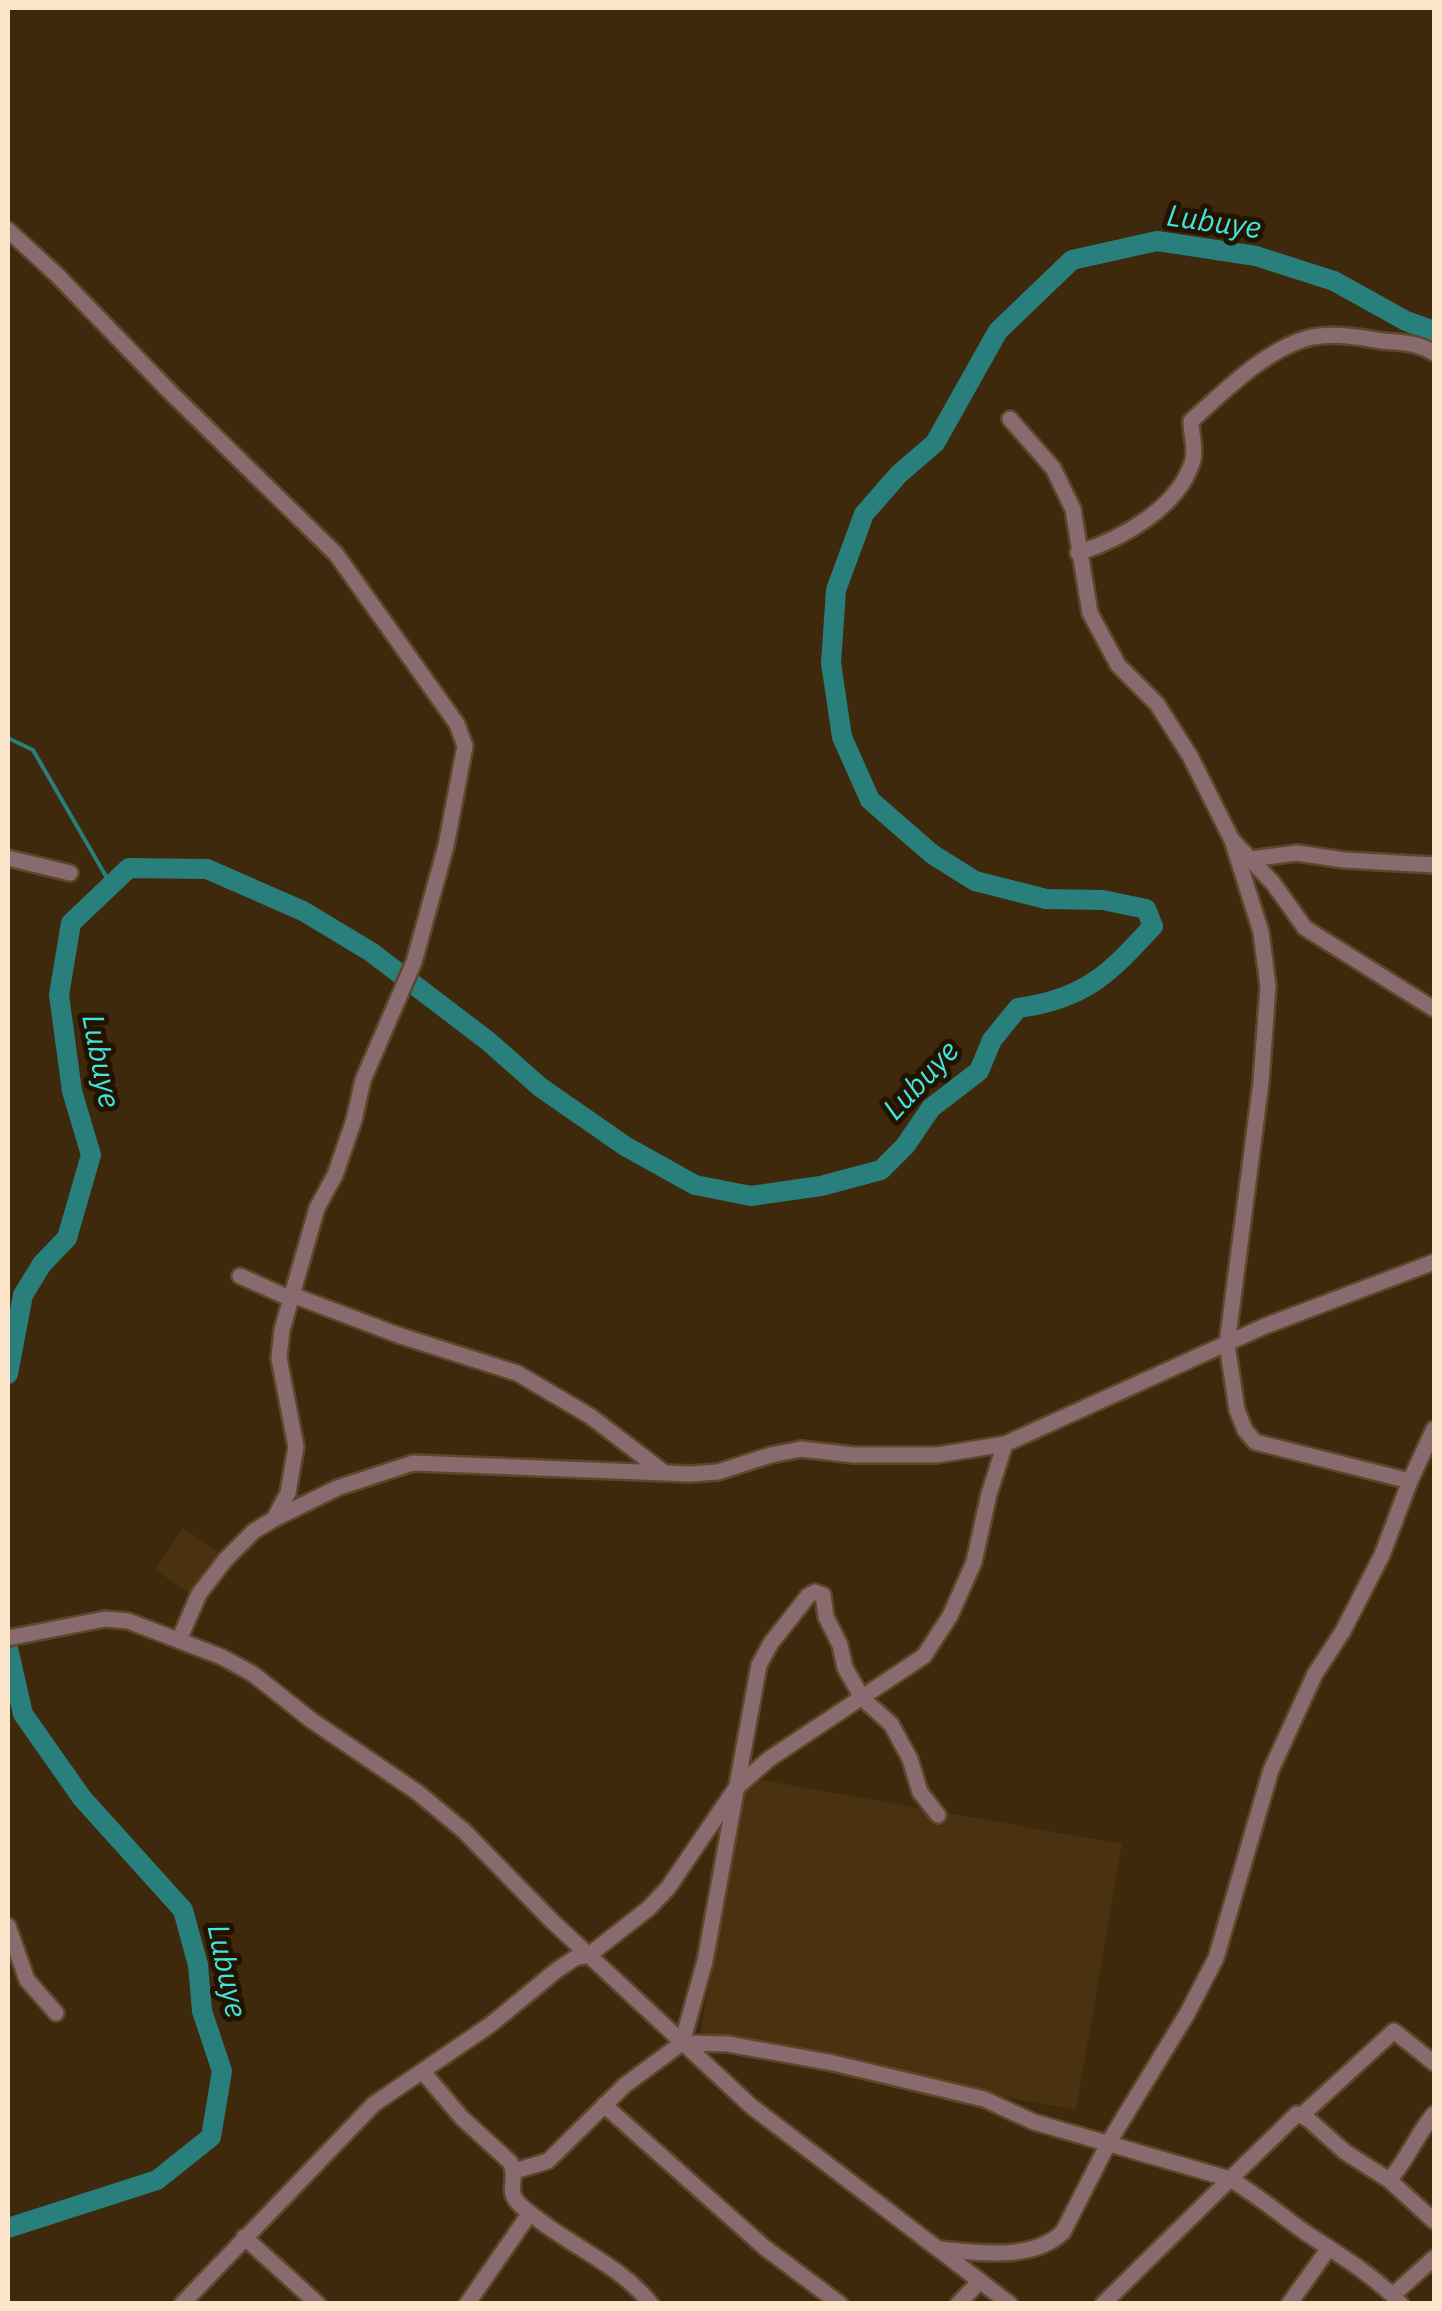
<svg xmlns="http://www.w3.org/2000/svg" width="1442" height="2311" viewBox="0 0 1442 2311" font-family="'IBM Plex Sans',sans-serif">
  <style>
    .built { fill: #4a3211 }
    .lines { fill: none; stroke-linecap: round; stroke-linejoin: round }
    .stream { stroke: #287f7b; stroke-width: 4 }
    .river { stroke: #287f7b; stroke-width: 20 }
    .minor-casing { stroke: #5c472a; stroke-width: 20 }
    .minor { stroke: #896a6e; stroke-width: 15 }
    .labels { text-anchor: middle; stroke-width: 10; stroke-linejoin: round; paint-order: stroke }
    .water-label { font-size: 30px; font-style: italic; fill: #41e5df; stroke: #221200 }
  </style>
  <rect width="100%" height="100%" fill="#3e290c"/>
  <g class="built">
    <path d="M183,1528L219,1552L191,1594L155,1570Z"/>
    <path d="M745,1777L1122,1844L1076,2110L699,2042Z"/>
  </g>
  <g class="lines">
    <path class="stream" d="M8,738L33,750L111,885"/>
    <g class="river">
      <path d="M8,1374L23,1295L42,1264L67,1238L91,1155L72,1091L59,995L71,923L129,868L207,869L303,911L371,952L488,1041L540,1087L625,1146L695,1185L751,1196L821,1186L881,1170L905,1146L931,1108L979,1071L992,1040L1018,1008C1085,999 1109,974 1153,926L1146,909L1103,900L1046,899L975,881L932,854L870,800L842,737L831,663L836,590L864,514L899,474L935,443L998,331L1072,260L1157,241L1256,256L1334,281L1406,321L1434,331"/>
      <path d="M8,1648L23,1714L82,1798L183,1910L198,1965L202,2011L222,2071L211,2137L157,2180L8,2228"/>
    </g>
    <defs>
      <g id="minor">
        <path d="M8,230L57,275L170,392L336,554L457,724L465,746L446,846L414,962L363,1080L354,1120L335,1175L317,1208L282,1330L279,1358L296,1447L288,1493L274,1519L254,1531L226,1559L199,1594L179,1640"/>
        <path d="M1010,419L1053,468L1073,509L1090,613L1118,665L1157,704L1190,756L1232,840L1273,883L1305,928L1434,1009"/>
        <path d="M1078,553C1121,539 1179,508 1193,460C1196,447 1191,435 1191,421C1225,391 1266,348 1312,337C1335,333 1360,337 1382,341C1403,343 1416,342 1434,353"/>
        <path d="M1232,840L1261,932L1268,986L1261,1082L1227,1344L1237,1410L1245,1430L1255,1442L1410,1481"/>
        <path d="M8,858L70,873"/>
        <path d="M1250,859L1297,853L1344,860L1434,865"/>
        <path d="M240,1276L289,1298L295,1296L398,1335L517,1373L590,1416L662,1471"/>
        <path d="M274,1519L337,1488L413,1463L690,1474L718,1472L771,1455L801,1449L854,1455H937L1005,1444L1265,1326L1434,1262"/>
        <path d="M8,1638L105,1619L128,1621L222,1657L253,1674L311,1720L417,1792L464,1831L552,1921L751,2106L1010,2304"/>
        <path d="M938,1815L920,1792L910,1759L891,1724L863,1699L845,1668L840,1645L826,1617L823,1595L815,1592L808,1596L771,1643L759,1665L705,1961L682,2043L728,2044L833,2063L984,2099L1034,2122L1230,2179L1297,2114L1308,2119L1345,2152L1389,2180L1434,2221"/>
        <path d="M8,1926L27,1980L56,2013"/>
        <path d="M423,2072L462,2118L510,2162C518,2176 508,2188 515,2199C520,2207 532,2214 539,2220C575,2248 622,2267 651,2304"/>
        <path d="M604,2105L764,2247L840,2304"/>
        <path d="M1302,2115L1394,2031L1434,2063"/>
        <path d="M515,2171L548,2161L625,2085L682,2043"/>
        <path d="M1389,2180C1408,2160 1416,2135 1434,2114"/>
        <path d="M244,2237L318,2304"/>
        <path d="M939,2249C978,2253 1033,2261 1063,2232L1109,2142L1187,2014L1216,1958L1271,1770L1315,1674L1343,1631L1382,1555L1410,1481L1434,1429"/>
        <path d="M1393,2295L1434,2258"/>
        <path d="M182,2304L374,2104L490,2025L557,1970L575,1958L589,1955L649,1908L668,1888L736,1788L769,1759L924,1656L950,1616L974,1562L989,1494L1005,1444"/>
        <path d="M467,2304L530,2213"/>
        <path d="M958,2304L980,2281"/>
        <path d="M1103,2304L1230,2179C1259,2196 1279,2214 1306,2233C1339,2255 1374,2275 1401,2304"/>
        <path d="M1289,2304L1329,2248"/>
      </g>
    </defs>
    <use href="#minor" class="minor-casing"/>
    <use href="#minor" class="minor"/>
  </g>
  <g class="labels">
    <g class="water-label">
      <text transform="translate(1214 222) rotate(8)" y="10">Lubuye</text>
      <text transform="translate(101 1061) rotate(79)" y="10">Lubuye</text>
      <text transform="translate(921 1080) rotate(-47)" y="10">Lubuye</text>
      <text transform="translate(227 1971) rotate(78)" y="10">Lubuye</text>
    </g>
  </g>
  <rect width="1442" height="2311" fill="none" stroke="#fce5ca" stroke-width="20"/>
</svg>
